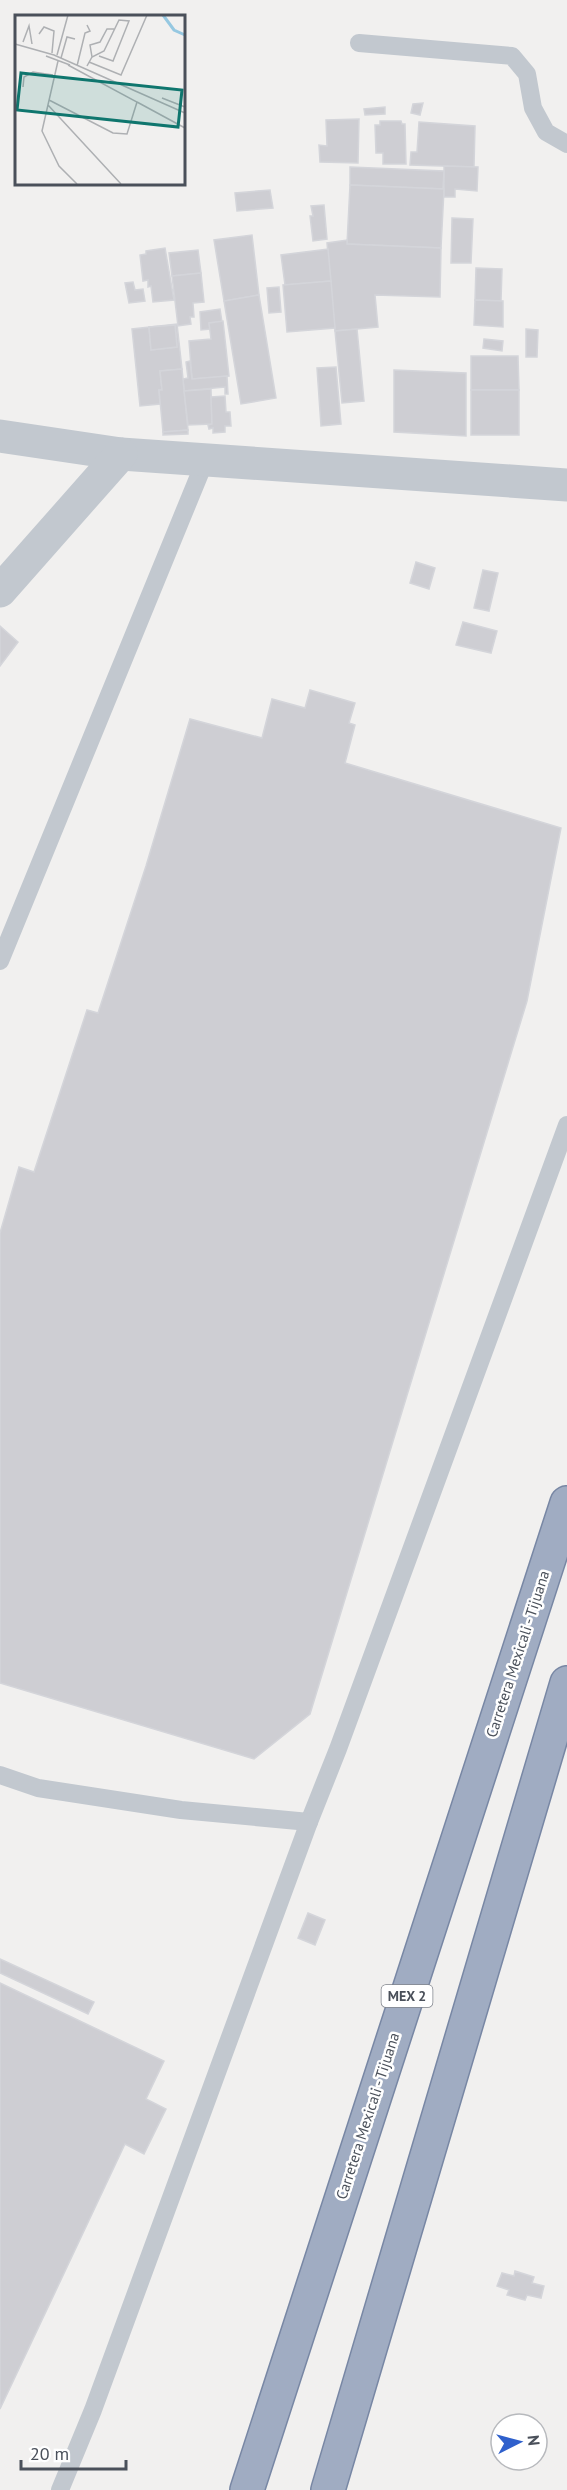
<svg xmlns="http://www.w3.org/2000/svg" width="567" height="2490" viewBox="0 0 567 2490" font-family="'PT Sans',sans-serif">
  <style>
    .building { fill: #ceced3; stroke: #d4d5da; stroke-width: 1.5; fill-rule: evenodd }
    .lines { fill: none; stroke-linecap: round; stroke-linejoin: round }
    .trunk-casing { stroke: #7887a4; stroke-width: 36 }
    .service { stroke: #c2c8cf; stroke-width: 18 }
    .minor { stroke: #c2c8cf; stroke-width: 33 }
    .trunk { stroke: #a0acc2; stroke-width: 33 }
    .labels { text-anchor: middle; stroke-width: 5; stroke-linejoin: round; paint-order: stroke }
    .shield { fill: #fff; stroke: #80848c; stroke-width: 1.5 }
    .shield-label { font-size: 14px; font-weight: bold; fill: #4a505a }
    .street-label { font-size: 15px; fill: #4a505a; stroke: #fff }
    .inset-river { fill: none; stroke: #96c8e1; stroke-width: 3 }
    .inset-road { fill: none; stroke: #aeb0b3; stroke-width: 1.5 }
    .view { fill: #0f766e; fill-opacity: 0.15; stroke: #0f766e; stroke-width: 3 }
    .inset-edge { fill: none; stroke: #4a505a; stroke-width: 3 }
  </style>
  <rect width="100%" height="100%" fill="#f1f0ef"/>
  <g class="building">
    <path d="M423,103L420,115L411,113L413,104Z"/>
    <path d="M385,107V114L365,115L364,109Z"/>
    <path d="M359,119L358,163L320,162L319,145L327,146L326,120Z"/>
    <path d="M380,121H401L402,124H405L406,164H383V153H376L375,125H380Z"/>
    <path d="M419,122L475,126L474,167L410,165L411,152H417Z"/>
    <path d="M444,166L478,167L477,191L455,189V197H444Z"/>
    <path d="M350,167L444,171L443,189L350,185Z"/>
    <path d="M350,185L444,189L441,248L347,244Z"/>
    <path d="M270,190L273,208L237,211L235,193Z"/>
    <path d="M324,205L327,239L313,241L310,216H313L311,206Z"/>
    <path d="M452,218L473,219L471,263H451Z"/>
    <path d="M252,235L259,295L224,301L214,240Z"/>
    <path d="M347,240V244L441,248L440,297L375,295L378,327L335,331L327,243Z"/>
    <path d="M165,248L174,300L153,302L151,286L148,287V280L143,281L140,255L146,254V251Z"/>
    <path d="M328,249L331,281L285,285L281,255Z"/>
    <path d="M198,250L201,273L172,276L169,253Z"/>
    <path d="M476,268L502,269L501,301L475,300Z"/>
    <path d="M201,273L204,302L193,303L194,317H190L191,324L178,326L172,276Z"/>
    <path d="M331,281L335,328L287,332L283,285Z"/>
    <path d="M133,282L135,290L143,289L145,301L129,303L125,283Z"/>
    <path d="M279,287L281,312L269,313L267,288Z"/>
    <path d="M259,295L276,398L241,404L224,301Z"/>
    <path d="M475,300L503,301V327L474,325Z"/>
    <path d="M220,309L222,322L209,323L210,329L201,330L200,312Z"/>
    <path d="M223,321L229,376L192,379L189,341L211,339L209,323Z"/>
    <path d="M177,324L182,369L160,371L162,390H159L160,404L140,406L132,329ZM175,325L177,347L151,350L149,327Z"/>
    <path d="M175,325L177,347L151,350L149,327Z"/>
    <path d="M357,329L364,401L342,403L335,331Z"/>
    <path d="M526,329L538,330L537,357H526Z"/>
    <path d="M484,339L503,341L502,351L483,348Z"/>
    <path d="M471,356H518L519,390H471Z"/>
    <path d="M190,361L192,379L227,376L228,394H225V387L184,391L183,379L188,378L186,362Z"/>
    <path d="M336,367L341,424L321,426L317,368Z"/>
    <path d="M182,369L188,430L163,432L159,390H162L160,371Z"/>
    <path d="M394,370L466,373V436L394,432Z"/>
    <path d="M211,389L212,424L188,425L184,391Z"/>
    <rect x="471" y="390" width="48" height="45"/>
    <path d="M225,396L226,412H230L231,426H225V432L213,433V428L209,429L208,425L212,424L211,397Z"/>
    <path d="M188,430V434L163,435V432Z"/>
    <path d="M416,562L435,568L429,589L410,583Z"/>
    <path d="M483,570L498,573L489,611L474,608Z"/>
    <path d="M463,622L497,631L491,653L456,645Z"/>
    <path d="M0,626L18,642L0,666Z"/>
    <path d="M310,690L355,703L349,723L355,725L345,763L561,828L527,1001L310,1714L254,1759L0,1683V1233L19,1167L34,1172L87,1010L98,1013L146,866L190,719L262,738L272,699L305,708Z"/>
    <path d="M308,1913L325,1920L315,1945L298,1938Z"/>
    <path d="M0,1959L94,2002L88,2014L0,1973Z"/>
    <path d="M0,1983L164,2061L146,2099L166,2109L144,2154L125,2144L0,2409Z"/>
    <path d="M515,2271L534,2277L532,2283L544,2286L541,2298L527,2295L525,2300L507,2295L509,2290L497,2286L502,2273L514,2276Z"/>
  </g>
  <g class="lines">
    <defs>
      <g id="trunk">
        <path d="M247,2490L567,1503"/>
        <path d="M328,2490L567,1683"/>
      </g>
    </defs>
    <use href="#trunk" class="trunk-casing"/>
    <g class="service">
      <path d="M359,43L512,56L527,74L533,108L546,132L567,144"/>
      <path d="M0,961L205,461"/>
      <path d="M0,1775L38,1788L181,1810L309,1822L338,1749L567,1125"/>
      <path d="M60,2490L93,2410L309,1822"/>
    </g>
    <g class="minor">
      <path d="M0,436L121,454L567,485"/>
      <path d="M0,591L121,454"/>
    </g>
    <use href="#trunk" class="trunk"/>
  </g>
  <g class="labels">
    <rect class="shield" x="381.5" y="1985" width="51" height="22" rx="4.5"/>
    <g class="shield-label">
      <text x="407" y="2001">MEX 2</text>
    </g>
    <g class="street-label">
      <text transform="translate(518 1654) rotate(-72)" y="5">Carretera Mexicali - Tijuana</text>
      <text transform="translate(368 2116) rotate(-72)" y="5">Carretera Mexicali - Tijuana</text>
    </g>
  </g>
  <g transform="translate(15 15)">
    <rect width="170" height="170" fill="#f1f0ef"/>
    <path class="inset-river" d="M148,0L159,15L170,20"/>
    <path class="inset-road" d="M24,19L29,12L39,16L37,38M8,27L14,11L17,29M0,29L39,40L170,98M42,40L53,0M31,41L55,50M77,42L75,30L85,27L92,14H99M46,43L52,22L60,24M43,46L27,116L44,151L62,169M74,47L106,60L132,0M62,51L70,18L75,16L72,10M72,51L77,42L89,36L104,5L114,6L98,46L84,41M8,72L9,62L18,57L38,60M147,83L170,92M34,85L98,118L112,119L122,87L53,50M122,87L170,113M33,90L106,169"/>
    <path class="view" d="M6,58L167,75L163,112L2,95Z"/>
    <rect width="170" height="170" class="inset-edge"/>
  </g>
  <g transform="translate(519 2442) rotate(84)"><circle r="28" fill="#ffffff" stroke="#b7b9bd" stroke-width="1.5"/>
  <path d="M0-4.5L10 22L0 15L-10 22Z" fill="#2f60cc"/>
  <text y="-9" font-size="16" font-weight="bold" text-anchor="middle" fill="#4a505a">N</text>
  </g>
  <path d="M21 2460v9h105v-9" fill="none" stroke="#4a505a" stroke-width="3"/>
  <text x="30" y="2460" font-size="18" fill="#4a505a" stroke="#ffffff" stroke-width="4.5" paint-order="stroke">20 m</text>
</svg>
